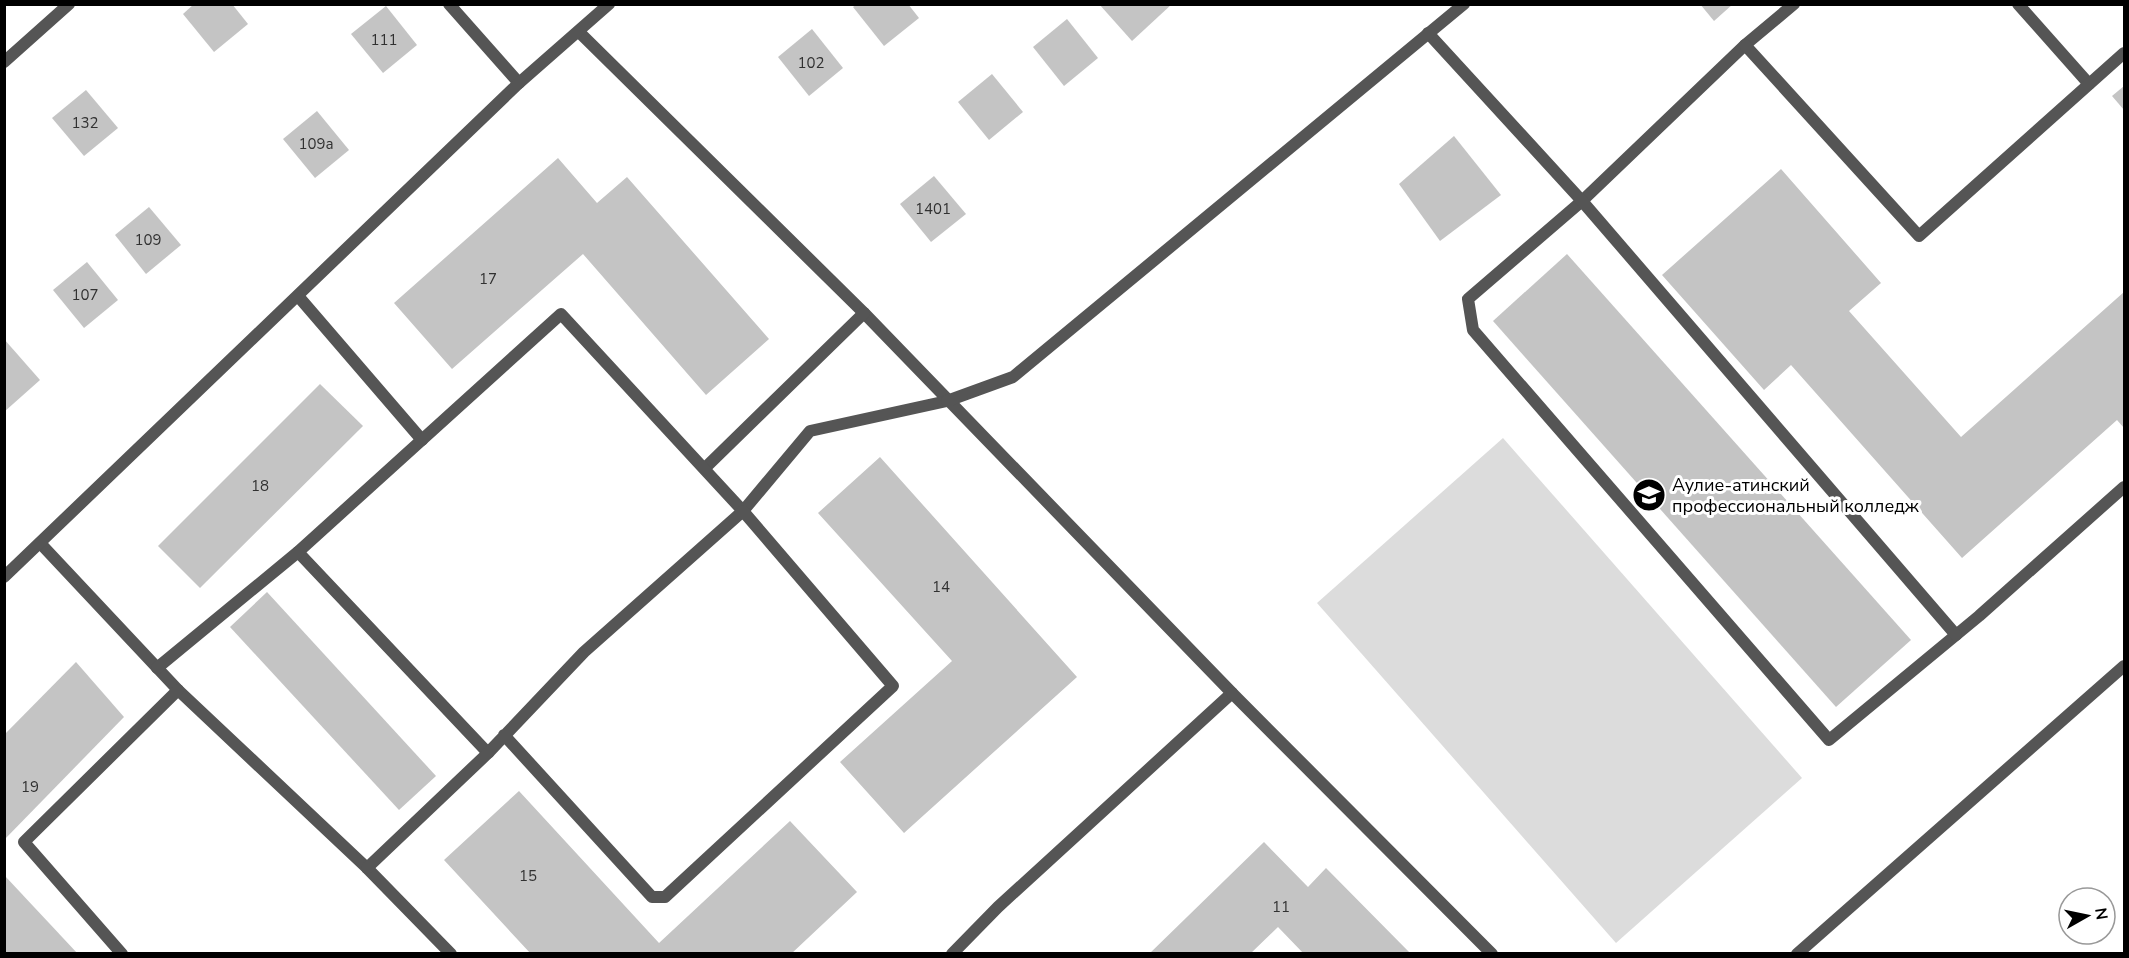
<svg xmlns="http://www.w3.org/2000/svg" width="2129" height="958" viewBox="0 0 2129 958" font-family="'Nunito Sans',sans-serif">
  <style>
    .pitch { fill: #dcdcdc }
    .building { fill: #c4c4c4 }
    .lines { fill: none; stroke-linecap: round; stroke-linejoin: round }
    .lane { stroke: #555; stroke-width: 12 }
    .street { stroke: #555; stroke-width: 12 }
    .labels { text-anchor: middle; stroke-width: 6; stroke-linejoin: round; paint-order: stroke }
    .number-label { font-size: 15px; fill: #313131 }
    .poi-label { font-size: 18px; fill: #000; stroke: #fff; text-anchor: start }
  </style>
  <rect width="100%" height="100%" fill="#fff"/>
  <path class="pitch" d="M1503,438L1802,778L1616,943L1317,603Z"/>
  <g class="building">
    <path d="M194,4H232L248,24L214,52L183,14Z"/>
    <path d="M857,4H908L919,18L884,46L853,7Z"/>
    <path d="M1099,4H1172L1132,41Z"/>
    <path d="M1700,4H1733L1714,21Z"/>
    <path d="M386,6L417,45L383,73L351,34Z"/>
    <path d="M1067,19L1098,58L1064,86L1033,47Z"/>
    <path d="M812,29L843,68L809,96L778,57Z"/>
    <path d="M992,74L1023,112L989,140L958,102Z"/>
    <path d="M2124,86V110L2112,96Z"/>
    <path d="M86,90L118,128L84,156L52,118Z"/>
    <path d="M317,111L349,150L315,178L283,139Z"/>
    <path d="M1454,136L1501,195L1440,241L1399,184Z"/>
    <path d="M558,158L597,203L627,177L769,339L706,395L583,254L452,369L394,303Z"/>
    <path d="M1781,169L1881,283L1849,311L1961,437L2124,292V428L2117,420L1962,558L1791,365L1764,390L1662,275Z"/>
    <path d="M934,176L966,214L931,242L900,204Z"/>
    <path d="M149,207L181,245L146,274L115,235Z"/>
    <path d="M1567,254L1911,640L1836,707L1493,321Z"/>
    <path d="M87,262L118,300L84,328L53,290Z"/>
    <path d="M4,339L40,380L4,412Z"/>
    <path d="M320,384L363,426L200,588L158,546Z"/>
    <path d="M880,457L1077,677L904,833L840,762L952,661L818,513Z"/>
    <path d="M267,592L436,776L399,810L230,627Z"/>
    <path d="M76,662L124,717L4,840V735Z"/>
    <path d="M519,791L659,943L790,821L857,892L791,954H531L444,860Z"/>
    <path d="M1264,842L1308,887L1326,868L1411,954H1304L1278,927L1250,954H1149Z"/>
    <path d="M5,876L78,954H5Z"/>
  </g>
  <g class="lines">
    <g class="lane">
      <path d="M449,4L519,83"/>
      <path d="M1794,4L1745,45L1582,201L1468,299L1473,330L1829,740L1979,616L2124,487"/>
      <path d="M2018,4L2089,84"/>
      <path d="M579,32L864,313L1232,693L998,907L952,954"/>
      <path d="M1428,33L1582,201L1956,635"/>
      <path d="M1745,45L1919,236L2124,53"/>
      <path d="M298,296L422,440"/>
      <path d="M705,468L864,313"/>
      <path d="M40,543L178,690L367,868L451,954"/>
      <path d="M298,552L488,753"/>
      <path d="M4,577L519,83L609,4"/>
      <path d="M157,668L298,552L561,314L743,511L810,431L947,401"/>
      <path d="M1232,693L1492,954"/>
      <path d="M367,868L488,753L584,652L743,511L893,686L665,897H652L504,735"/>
      <path d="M122,954L24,842L178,690"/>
      <path d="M1797,954L2124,666"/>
    </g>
    <g class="street">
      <path d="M4,62L69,4"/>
      <path d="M947,401L1013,377L1464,4"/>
    </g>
  </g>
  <defs>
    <symbol id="university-disc" viewBox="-11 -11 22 22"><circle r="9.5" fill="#000" stroke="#fff"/><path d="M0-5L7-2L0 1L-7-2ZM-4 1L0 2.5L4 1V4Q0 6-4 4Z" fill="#fff"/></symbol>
  </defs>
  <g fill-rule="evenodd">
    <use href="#university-disc" x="1630" y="476" width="38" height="38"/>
  </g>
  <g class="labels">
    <g class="number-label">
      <text x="384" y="45">111</text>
      <text x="811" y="68">102</text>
      <text x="85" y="128">132</text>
      <text x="316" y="149">109а</text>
      <text x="933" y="214">1401</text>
      <text x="148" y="245">109</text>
      <text x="488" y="284">17</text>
      <text x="85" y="300">107</text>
      <text x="260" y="491">18</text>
      <text x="941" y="592">14</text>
      <text x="30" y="792">19</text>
      <text x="528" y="881">15</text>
      <text x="1281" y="912">11</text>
    </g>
    <g class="poi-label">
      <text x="1672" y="491">Аулие-атинский<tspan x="1672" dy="21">профессиональный колледж</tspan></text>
    </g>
  </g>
  <rect width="2129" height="958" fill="none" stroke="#000000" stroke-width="12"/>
  <g transform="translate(2087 916) rotate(81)"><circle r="28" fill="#ffffff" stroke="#999999" stroke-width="1.5"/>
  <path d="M0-4.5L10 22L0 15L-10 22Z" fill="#000000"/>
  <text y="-9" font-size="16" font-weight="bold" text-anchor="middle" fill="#000000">N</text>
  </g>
</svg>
